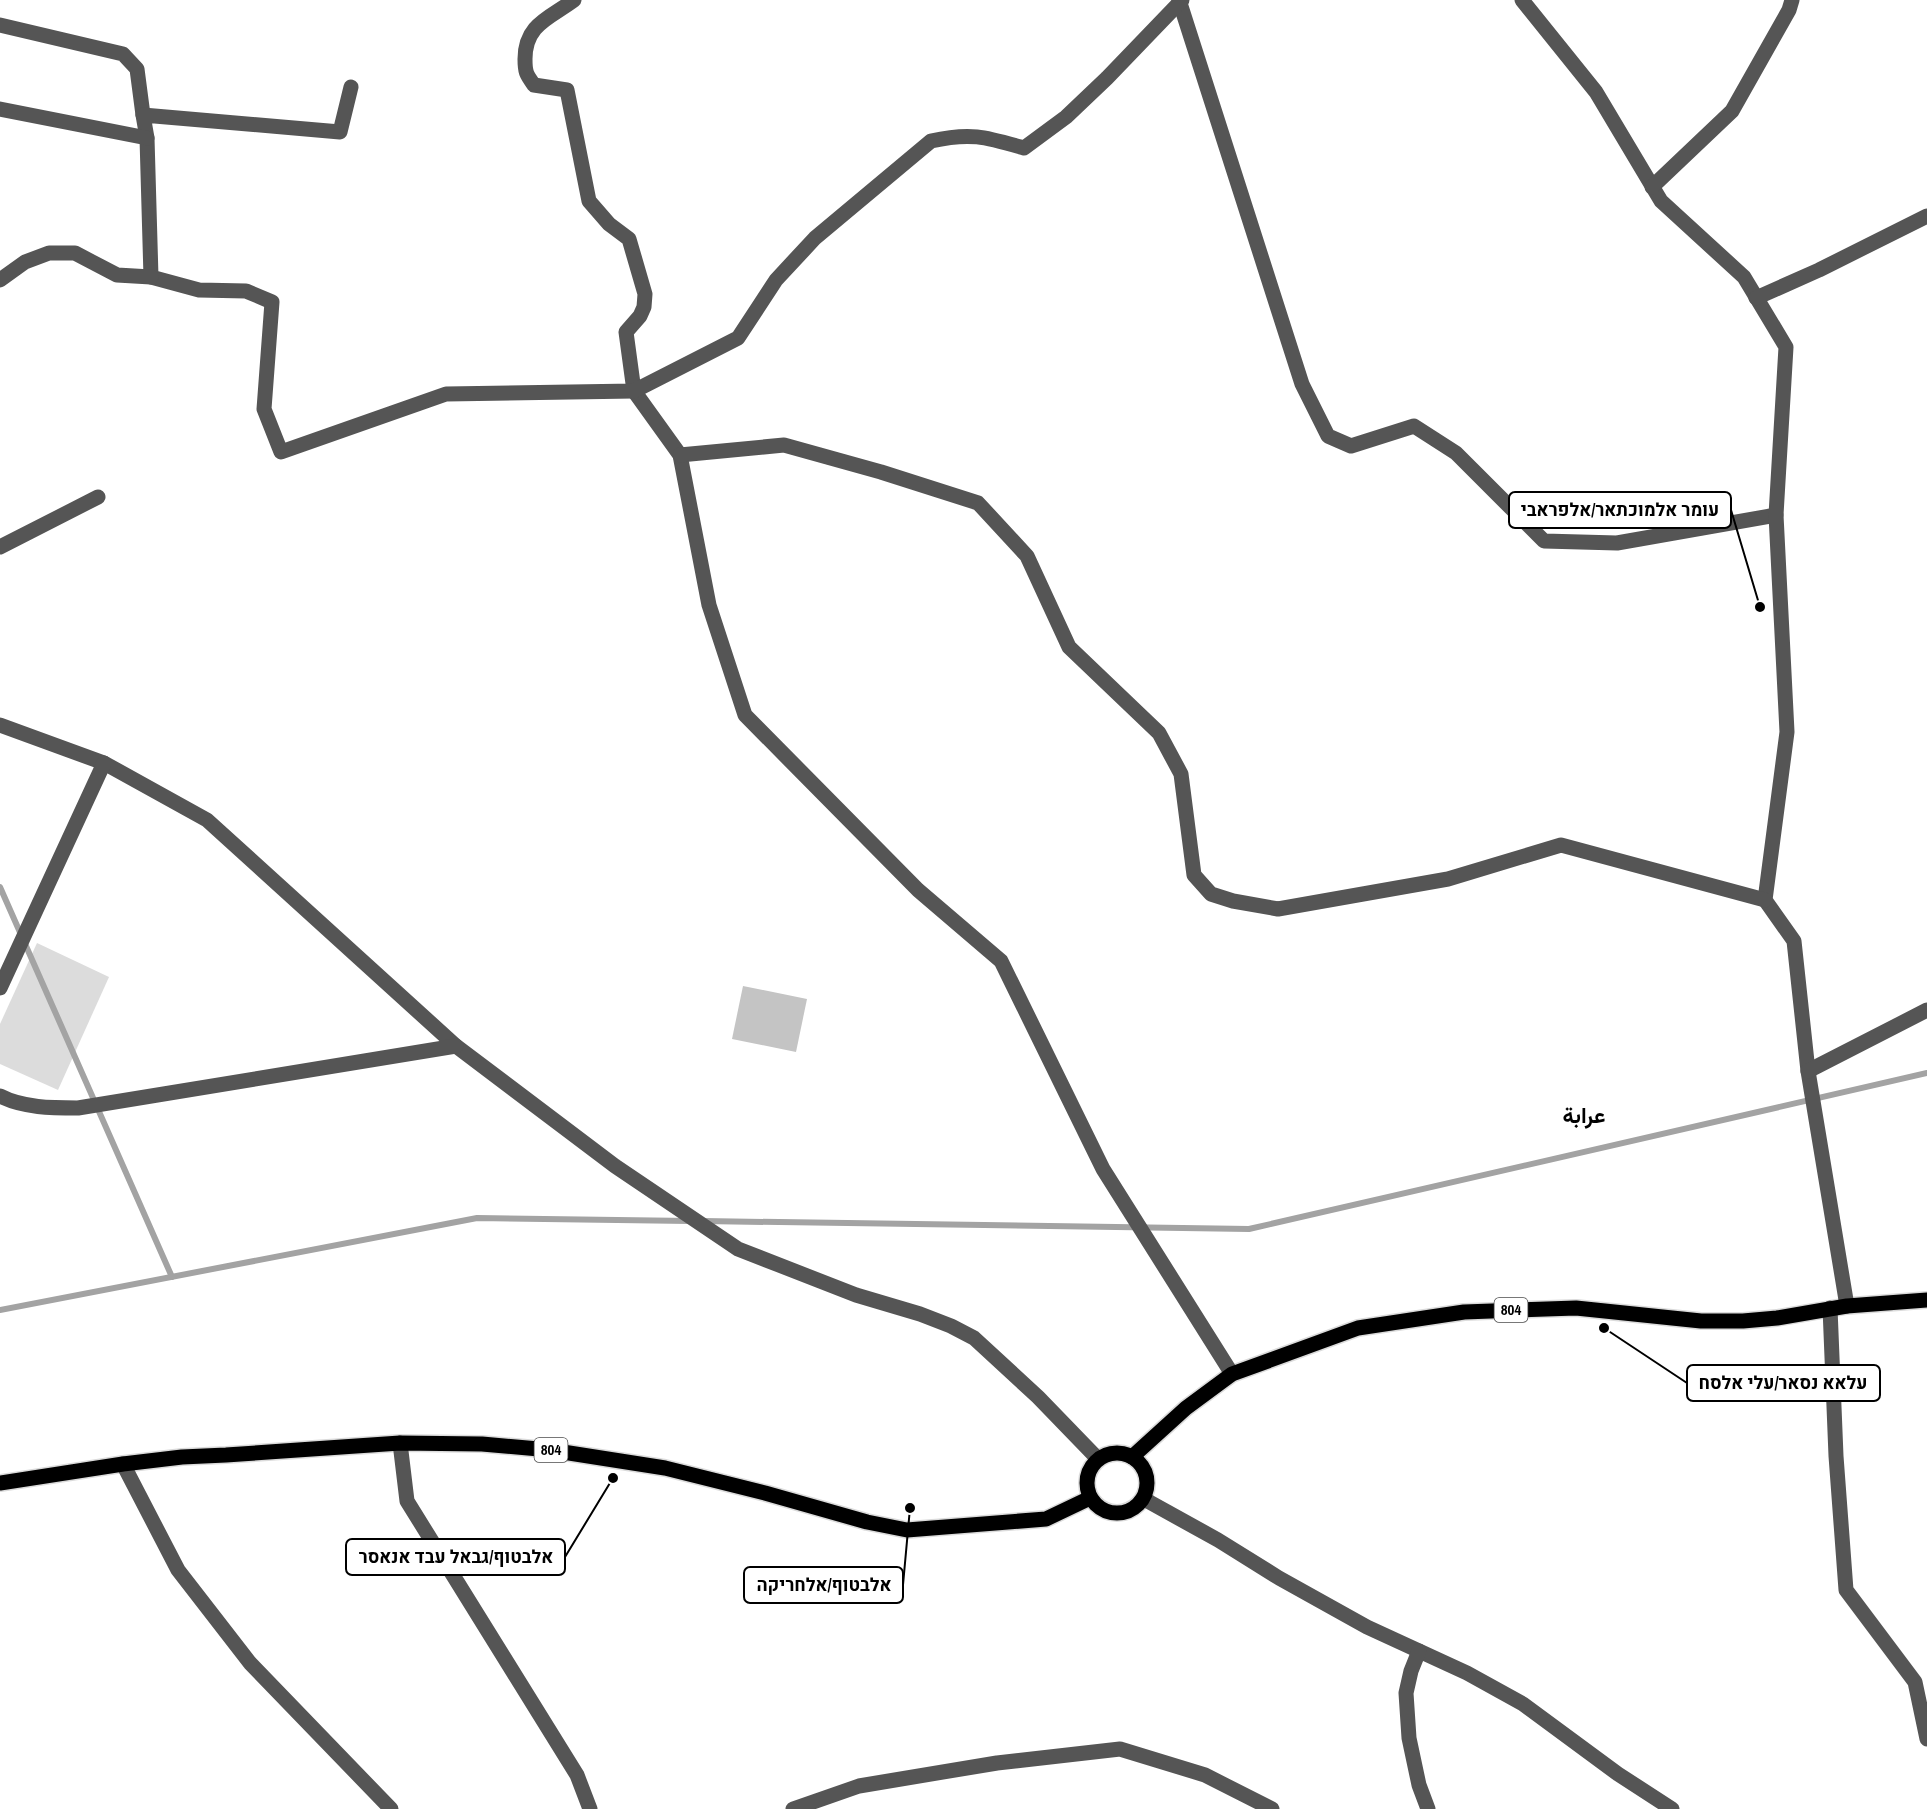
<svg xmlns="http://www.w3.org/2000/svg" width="1927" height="1809" viewBox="0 0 1927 1809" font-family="'Archivo Narrow',Vazirmatn,Heebo,sans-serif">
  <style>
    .green { fill: #dcdcdc }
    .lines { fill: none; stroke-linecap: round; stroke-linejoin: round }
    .stream { stroke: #a3a3a3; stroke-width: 6 }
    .building { fill: #c4c4c4 }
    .major-casing { stroke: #dbdbdb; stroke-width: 18 }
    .minor { stroke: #555; stroke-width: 15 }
    .major { stroke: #000; stroke-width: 15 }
    .labels { text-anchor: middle; stroke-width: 5; stroke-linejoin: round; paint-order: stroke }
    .shield { fill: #fff; stroke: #4c4c4c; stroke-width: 1.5 }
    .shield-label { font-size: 15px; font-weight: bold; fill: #000 }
    .district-label { font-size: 22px; font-weight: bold; fill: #000; stroke: #fff }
    .leader { fill: none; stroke: #000; stroke-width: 2 }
    .callout-dot { fill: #000; stroke: #fff; stroke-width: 2 }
    .callout { fill: #fff; stroke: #000; stroke-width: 2 }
    .callout-label { font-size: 18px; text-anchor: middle; font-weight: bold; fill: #000 }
  </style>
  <rect width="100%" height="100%" fill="#fff"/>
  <path class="green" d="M37,943L109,977L58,1090L0,1064V1024Z"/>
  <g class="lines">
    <g class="stream">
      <path d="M0,887L172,1277"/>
      <path d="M703,1221L1249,1229L1927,1073"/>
      <path d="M0,1310L477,1218L690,1221"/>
    </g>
  </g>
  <path class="building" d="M743,986L807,999L796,1052L732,1039Z"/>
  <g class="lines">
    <defs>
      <g id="major">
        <circle cx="1117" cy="1483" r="30"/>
        <path d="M1132,1457L1186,1408L1232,1374L1358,1328L1464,1312L1576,1308L1701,1321H1743L1777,1318L1847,1306L1927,1300"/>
        <path d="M0,1483L123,1464L182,1457L226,1455L400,1443L482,1444L550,1450L665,1468L765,1493L867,1522L907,1530L1046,1519L1090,1498"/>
      </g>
    </defs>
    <use href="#major" class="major-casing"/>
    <g class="minor">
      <path d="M574,0C550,18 525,24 525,59C525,72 526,74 534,85L567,90L589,201L609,224L629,239L645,294L644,307L640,316L626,332L634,391L680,455L709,605L745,715L918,890L1001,961L1103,1169L1232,1374"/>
      <path d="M1179,0L1302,384L1328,436L1351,446L1414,426L1456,453L1544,541L1617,543L1776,515"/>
      <path d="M1522,0L1596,92L1661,201L1744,277L1786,347L1776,515L1787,732L1765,900L1794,941L1808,1071L1847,1306"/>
      <path d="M0,25L123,54L137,69L143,115"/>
      <path d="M351,87L340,132L143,115L147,138L151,277L199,290L246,291L272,302L264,409L281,452L446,394L634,391L738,338L776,280L815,238L931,141C971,132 986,137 1024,148L1066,117L1107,78L1182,0"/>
      <path d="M0,109L147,138"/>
      <path d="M1652,187L1732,111L1789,10L1792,0"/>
      <path d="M0,280L25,262L49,253H75L117,275L151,277"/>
      <path d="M1756,298L1819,270L1927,216"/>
      <path d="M680,455L784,445L881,472L978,503L1027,556L1069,647L1159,733L1181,774L1194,875L1211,894L1233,901L1278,909L1448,879L1561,845L1765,900"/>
      <path d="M0,547L98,497"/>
      <path d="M0,725L104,763L207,820L456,1046L615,1166L738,1249L856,1295L920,1314L951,1326L974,1338L1038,1397L1098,1459"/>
      <path d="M0,988L104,763"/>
      <path d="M1808,1071L1927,1010"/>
      <path d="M0,1096C23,1108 52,1108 78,1108L456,1046"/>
      <path d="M1830,1308L1836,1456L1846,1590L1915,1682L1927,1739"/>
      <path d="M400,1443L407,1501L577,1775L590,1809"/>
      <path d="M123,1464L178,1570L250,1663L391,1809"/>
      <path d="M1144,1499L1218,1540L1279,1578L1367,1627L1467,1673L1523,1704L1618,1774L1672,1809"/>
      <path d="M1419,1651L1411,1671L1406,1693L1409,1738L1419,1785L1428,1809"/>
      <path d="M793,1809L859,1786L997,1763L1120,1749L1205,1775L1272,1809"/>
    </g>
    <use href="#major" class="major"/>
  </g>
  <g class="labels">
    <g class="shield">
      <rect x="1494.5" y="1298" width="33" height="24" rx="4.5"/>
      <rect x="534.5" y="1438" width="33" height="24" rx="4.5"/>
    </g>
    <g class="shield-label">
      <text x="1511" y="1315">804</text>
      <text x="551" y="1455">804</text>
    </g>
    <g class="district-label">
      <text x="1584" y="1123">عرابة</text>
    </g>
  </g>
  <path class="leader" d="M1760 607L1731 510M1604 1328L1687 1383M613 1478L565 1557M910 1508L903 1585"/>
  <g class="callout-dot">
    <circle cx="1760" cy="607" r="6"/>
    <circle cx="1604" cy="1328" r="6"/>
    <circle cx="613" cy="1478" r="6"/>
    <circle cx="910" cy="1508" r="6"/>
  </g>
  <g class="callout">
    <rect x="1509" y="492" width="222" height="36" rx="6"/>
    <rect x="1687" y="1365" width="193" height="36" rx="6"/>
    <rect x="346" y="1539" width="219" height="36" rx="6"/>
    <rect x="744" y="1567" width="159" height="36" rx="6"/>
  </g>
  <g class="callout-label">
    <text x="1620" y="516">עומר אלמוכתאר/אלפראבי</text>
    <text x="1783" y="1389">עלאא נסאר/עלי אלסח</text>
    <text x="456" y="1563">אלבטוף/גבאל עבד אנאסר</text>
    <text x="824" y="1591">אלבטוף/אלחריקה</text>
  </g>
</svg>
